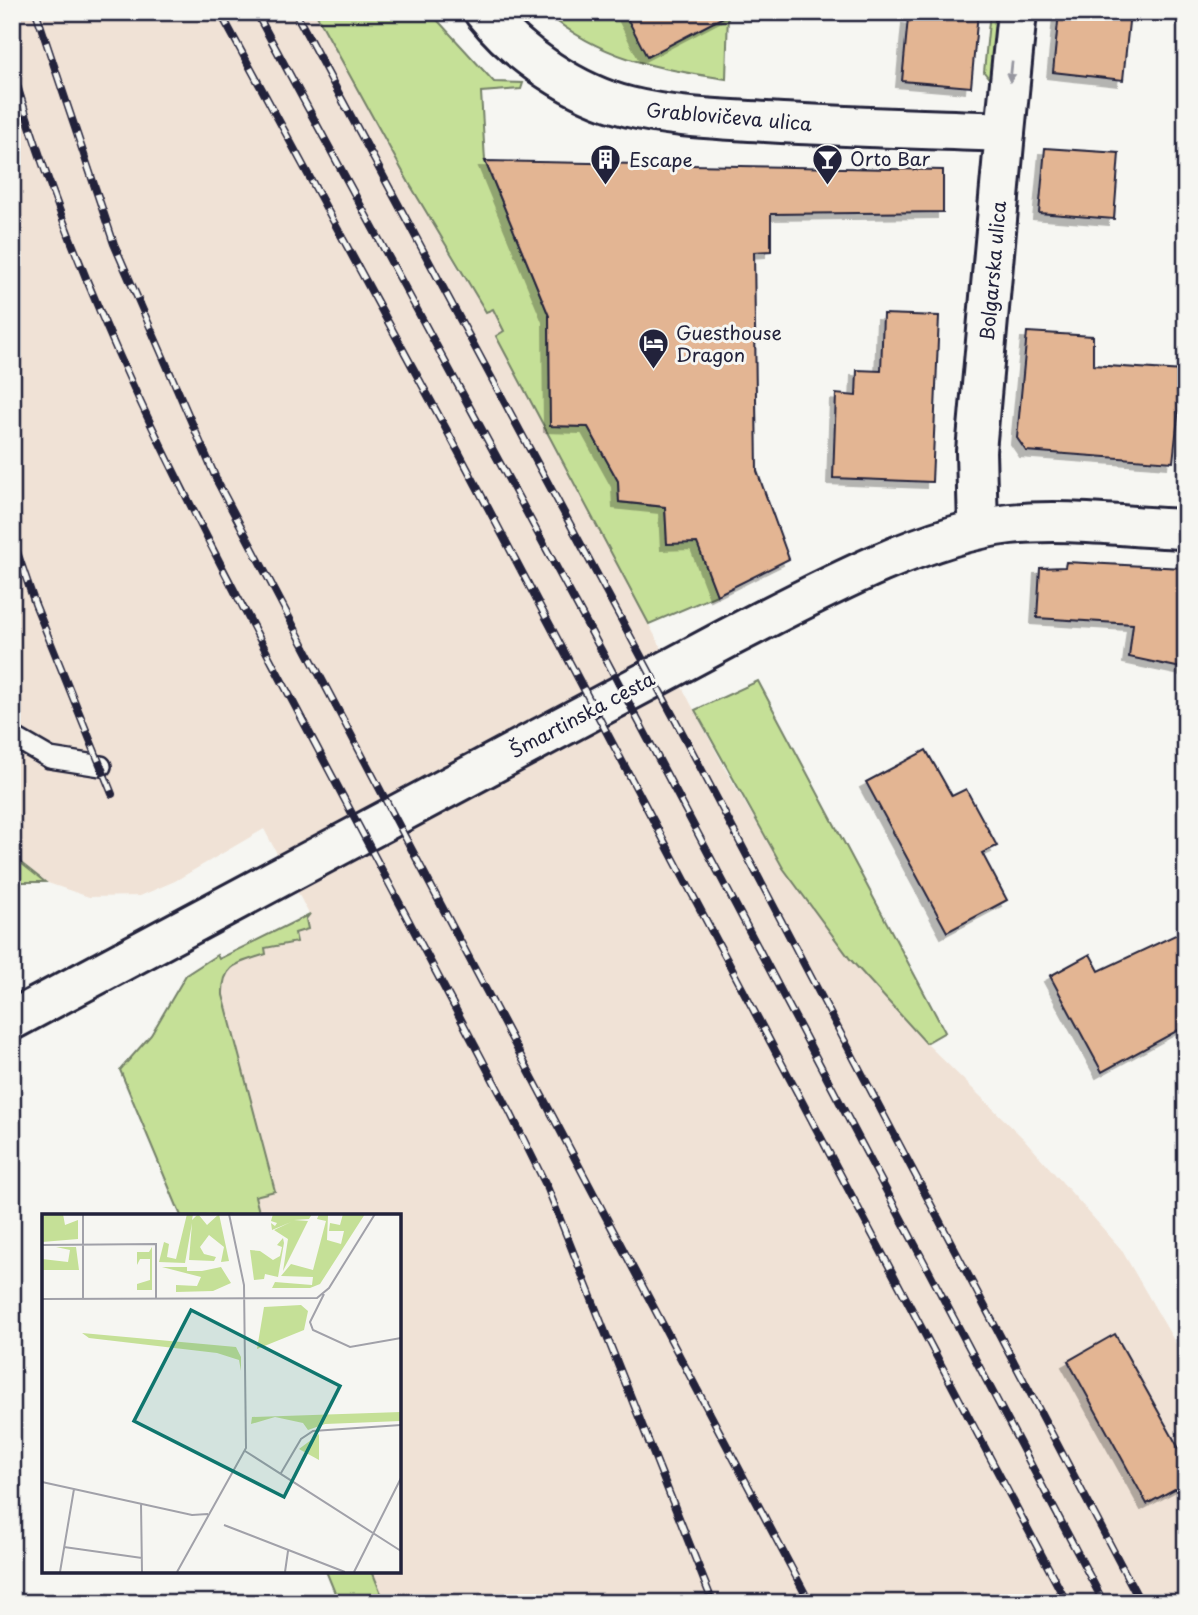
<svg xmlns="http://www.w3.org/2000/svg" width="1198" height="1615" viewBox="0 0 1198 1615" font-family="'Playpen Sans',sans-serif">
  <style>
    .built { fill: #f0e2d6 }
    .green { fill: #c5e097; stroke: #748169; stroke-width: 2 }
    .building { fill: #e3b593; stroke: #22223b; stroke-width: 2; filter: url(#shadow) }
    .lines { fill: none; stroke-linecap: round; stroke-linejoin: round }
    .lane-casing { stroke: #22223b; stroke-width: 24 }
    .street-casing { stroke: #22223b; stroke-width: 44 }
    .secondary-casing { stroke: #22223b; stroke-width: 44 }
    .primary-casing { stroke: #22223b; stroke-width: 44 }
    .lane { stroke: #f6f6f2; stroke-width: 19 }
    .street { stroke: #f6f6f2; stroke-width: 38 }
    .secondary { stroke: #f6f6f2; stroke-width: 38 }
    .primary { stroke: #f6f6f2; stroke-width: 38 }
    .rail-casing { stroke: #22223b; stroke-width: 8 }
    .rail { stroke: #f6f6f2; stroke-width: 5; stroke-dasharray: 16; stroke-linecap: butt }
    .oneway { fill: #9797a0 }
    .labels { text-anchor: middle; stroke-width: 6; stroke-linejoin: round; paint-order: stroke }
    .street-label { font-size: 19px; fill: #22223b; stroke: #f6f6f2 }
    .poi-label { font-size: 19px; fill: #22223b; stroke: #f6f6f2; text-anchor: start }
    .inset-road { fill: none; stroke: #a1a1a9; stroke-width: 2 }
    .view { fill: #0f766e; fill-opacity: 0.15; stroke: #0f766e; stroke-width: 3.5 }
    .inset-edge { fill: none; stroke: #22223b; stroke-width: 3.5 }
  </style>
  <defs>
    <filter id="shadow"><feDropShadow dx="-6" dy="6" stdDeviation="0" flood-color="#0004"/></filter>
  </defs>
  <rect width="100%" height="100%" fill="#f6f6f2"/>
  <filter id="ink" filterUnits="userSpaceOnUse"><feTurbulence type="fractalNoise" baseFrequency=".0143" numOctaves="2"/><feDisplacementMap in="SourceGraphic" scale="14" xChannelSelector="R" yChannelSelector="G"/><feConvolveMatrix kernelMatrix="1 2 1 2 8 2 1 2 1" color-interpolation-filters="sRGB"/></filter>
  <g filter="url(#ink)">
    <path class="built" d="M12,12H315L455,263L486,312L492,308L504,332L497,337L728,774L783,868L850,959L926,1043L1025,1140L1121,1249L1186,1361V1603H385L372,1571H399V1216H260L255,1196L275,1191L223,995V979L235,964L295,933L309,914L264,829L175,881L140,896L89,897L45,882L12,856Z"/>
    <g class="green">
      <path d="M315,12H430L494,82L523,83L521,89L481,92L485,161L549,316L550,426L588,427L618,481L619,502L665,507L667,543H697L717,595L649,624L496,336L504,331L493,309L486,312L409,183Z"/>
      <path d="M545,12H728L726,79C655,68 601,59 545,12Z"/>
      <path d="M990,12H1004L991,81L984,72Z"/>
      <path d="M758,681L945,1032L926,1043L850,959L783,868L695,710Z"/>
      <path d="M12,856L45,882H12Z"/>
      <path d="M310,914L306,919L308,929L295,933L297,942L265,948L266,954C240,963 222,963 223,995L275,1191L255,1196L260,1216H181L120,1070L151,1035L186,975L217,955L219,959Z"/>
      <path d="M326,1571H372L385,1603H339Z"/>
    </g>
    <g class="building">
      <path d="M624,12H733L647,57Z"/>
      <path d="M915,12H978L971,87L902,81L908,18L915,19Z"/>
      <path d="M1059,12H1130L1123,80L1053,72Z"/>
      <path d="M1045,148L1119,153L1114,219L1039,213Z"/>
      <path d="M485,161L943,170V212L771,214V251L754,252L757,471L789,559L717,595L697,543L667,544L665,507L619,502L618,481L588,427L550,426L549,316Z"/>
      <path d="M883,314L939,316L932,482L833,478L836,394L856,396L857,370L881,371Z"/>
      <path d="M1027,332L1093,336V365L1183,371L1173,462L1026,451L1017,438Z"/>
      <path d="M1066,562L1183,568L1182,625L1186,626V669L1129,657L1133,624L1037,618L1040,568L1065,567Z"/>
      <path d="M926,750L952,796L966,789L997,846L982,853L1007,900L947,932L866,782Z"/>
      <path d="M1186,930V1026L1102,1072L1050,976L1090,954L1099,971Z"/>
      <path d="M1115,1334L1186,1461V1483L1147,1504L1068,1361Z"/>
    </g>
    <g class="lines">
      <defs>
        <path id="lane" d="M12,736L50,758L101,766"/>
        <path id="street" d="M1005,132L1017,12"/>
        <path id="secondary" d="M484,12C518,55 576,94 629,107C673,118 721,119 766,122C846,127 926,129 1005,132L976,451L978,529"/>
        <path id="primary" d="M12,1020L728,638C808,597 922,534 1010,524C1067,518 1128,527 1186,529"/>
      </defs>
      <use href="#lane" class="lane-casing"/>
      <use href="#street" class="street-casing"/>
      <use href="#secondary" class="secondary-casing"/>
      <use href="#primary" class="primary-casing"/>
      <use href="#lane" class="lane"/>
      <use href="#street" class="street"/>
      <use href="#secondary" class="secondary"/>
      <use href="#primary" class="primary"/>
      <defs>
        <g id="rail">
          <path d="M36,12L114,244L218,483L810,1603"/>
          <path d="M220,12L458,451L1067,1603"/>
          <path d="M256,12L601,650L1104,1603"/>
          <path d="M295,12L686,740L1141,1603"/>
          <path d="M12,68C76,288 177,484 284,685C359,827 435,970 510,1112L548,1189L713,1603"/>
          <path d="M12,537L35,604L112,794"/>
        </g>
      </defs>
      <use href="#rail" class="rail-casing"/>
      <use href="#rail" class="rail"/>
    </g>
    <defs><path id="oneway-solid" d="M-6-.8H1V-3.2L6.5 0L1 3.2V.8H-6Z" transform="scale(1.75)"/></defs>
    <use class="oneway" href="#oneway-solid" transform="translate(1011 72) rotate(96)"/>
  </g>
  <defs>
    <symbol id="bar-pin" viewBox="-11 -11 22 30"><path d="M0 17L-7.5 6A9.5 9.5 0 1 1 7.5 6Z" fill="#22223b" stroke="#f6f6f2"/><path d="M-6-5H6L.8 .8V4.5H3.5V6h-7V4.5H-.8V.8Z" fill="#fff"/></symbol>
    <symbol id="building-pin" viewBox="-11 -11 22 30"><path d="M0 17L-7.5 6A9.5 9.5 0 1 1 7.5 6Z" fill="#22223b" stroke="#f6f6f2"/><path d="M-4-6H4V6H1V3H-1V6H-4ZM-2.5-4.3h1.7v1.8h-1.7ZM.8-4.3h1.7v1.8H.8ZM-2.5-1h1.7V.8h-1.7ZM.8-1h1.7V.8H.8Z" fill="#fff"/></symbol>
    <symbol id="hotel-pin" viewBox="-11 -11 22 30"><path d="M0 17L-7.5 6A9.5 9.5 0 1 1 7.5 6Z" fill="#22223b" stroke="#f6f6f2"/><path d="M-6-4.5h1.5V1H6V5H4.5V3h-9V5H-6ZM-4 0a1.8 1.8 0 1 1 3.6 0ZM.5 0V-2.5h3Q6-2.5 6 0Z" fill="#fff"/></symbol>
  </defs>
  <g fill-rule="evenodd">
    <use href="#bar-pin" x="810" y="142" width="35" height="47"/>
    <use href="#building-pin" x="588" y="142" width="35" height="47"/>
    <use href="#hotel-pin" x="636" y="326" width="35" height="47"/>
  </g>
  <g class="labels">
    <g class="street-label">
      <text transform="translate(729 117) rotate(5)" y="7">Grablovičeva ulica</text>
      <text transform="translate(993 271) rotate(-85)" y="7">Bolgarska ulica</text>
      <text transform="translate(582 715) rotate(-28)" y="7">Šmartinska cesta</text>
    </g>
    <g class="poi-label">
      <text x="850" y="166">Orto Bar</text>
      <text x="629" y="167">Escape</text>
      <text x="676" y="340">Guesthouse<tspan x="676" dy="22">Dragon</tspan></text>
    </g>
  </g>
  <g transform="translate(42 1214)">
    <rect width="359" height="359" fill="#f6f6f2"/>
    <path d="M0,0H21L23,11L36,6V25L0,28ZM145,0H151L150,6L156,0L165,11L177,0L187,47L179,48L182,33L167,21L158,33L162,40L174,43L172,47L147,46L150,9L143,49L117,48L122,28L127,30L125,43L134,45ZM231,0H270L267,5L252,6L266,7L241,57L246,25L232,16L249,8L230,16L229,9L233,12L235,9L229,7ZM277,0L286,1L285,26L299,30L302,17H287L288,9L298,11L301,0H323L278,70L268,74H230L233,68L270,71L271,63L239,62L249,50L271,56L284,7L275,5ZM241,24L242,29L236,63L223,60L222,65L212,66L208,36L218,37L231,46L238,42L240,33L235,31ZM14,33H34L37,56H0V45L26,48L28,36ZM110,33V76H95V70L108,66V45H98L95,51V38H107ZM120,53H145V57H160L179,53L189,69L171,77L134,78V71L155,72L159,63ZM259,91L266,97L262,116L215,135L222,93ZM40,119L194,133L199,143V157L197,146L175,139L47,124ZM359,198V207L283,210L266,216L261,209L233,203L209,210L210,203ZM277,220V246L257,235Z" fill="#c5e097"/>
    <path class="inset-road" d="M41,0V85M0,31L114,30V84M282,80L268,108L271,116L308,133L359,124M0,85L275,84L287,74L333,0M203,237L359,337M239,259L259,225L271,217L359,211M0,268L150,301L166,300M99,289L100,358M182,311L303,358M22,333L100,344M18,358L32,275M135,358L204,234L202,71L187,0M243,358L246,337M312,358L359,264"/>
    <path class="view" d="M149,96L298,172L242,283L92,207Z"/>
    <rect width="359" height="359" class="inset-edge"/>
  </g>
  <rect width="1198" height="1615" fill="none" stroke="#f6f6f2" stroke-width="42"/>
  <rect x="21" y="21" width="1156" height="1573" fill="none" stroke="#22223b" stroke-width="2.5" filter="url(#ink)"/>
</svg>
